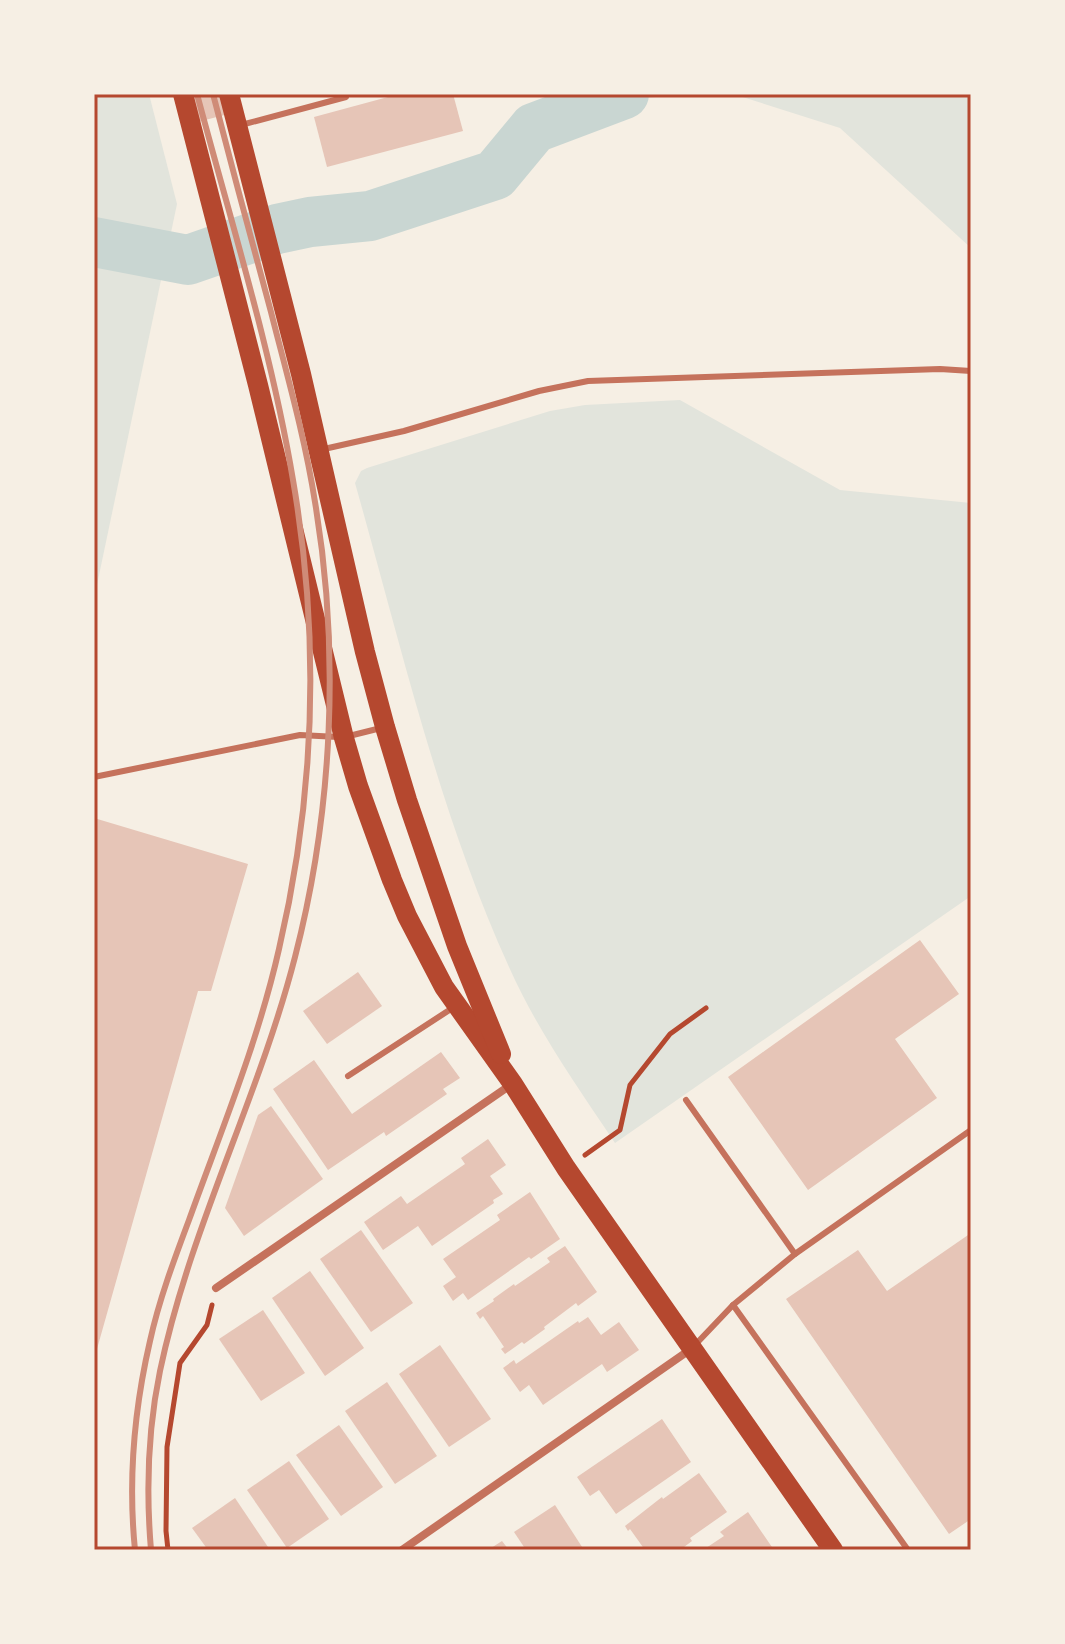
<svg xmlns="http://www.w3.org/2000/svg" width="1065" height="1644" viewBox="0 0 1065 1644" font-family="'Roboto Serif',serif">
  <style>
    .green { fill: #e2e4dc }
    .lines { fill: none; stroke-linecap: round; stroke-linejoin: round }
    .river { stroke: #c9d6d2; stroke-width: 50 }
    .building { fill: #e6c5b7 }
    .path { stroke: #b5482f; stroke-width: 5 }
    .service { stroke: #c5725c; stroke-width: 6 }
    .minor { stroke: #c5725c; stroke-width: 8 }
    .primary { stroke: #b5482f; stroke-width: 20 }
    .rail { stroke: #cf8b77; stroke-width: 6 }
    .neatline { fill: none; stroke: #b5482f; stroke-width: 3 }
  </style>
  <rect width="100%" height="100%" fill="#f6efe4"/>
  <g class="green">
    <path d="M94,94H149L177,204L94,599Z"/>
    <path d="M573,94H681L613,102Z"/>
    <path d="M733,94H971V248L840,128Z"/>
    <path d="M680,400L840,490L971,503V896L615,1143C577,1086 537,1030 509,967C439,813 401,645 355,483L361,471L367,468L550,411L585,405Z"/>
  </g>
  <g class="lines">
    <path class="river" d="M94,242L188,260L277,229L310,222L370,216L495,175L534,128L624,94"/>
  </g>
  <g class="building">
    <path d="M174,94H235L240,111L182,126Z"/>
    <path d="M399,94H453L463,131L327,167L314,117Z"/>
    <path d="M94,818L248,864L211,991H198L95,1356Z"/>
    <path d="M920,940L959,994L895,1039L937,1098L808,1190L728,1077Z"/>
    <path d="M358,972L382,1006L327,1044L303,1011Z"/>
    <path d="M441,1052L460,1078L443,1089L447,1094L386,1136L384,1132L328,1170L273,1089L314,1060L352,1114Z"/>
    <path d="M271,1106L323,1179L244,1236L225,1208L258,1115Z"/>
    <path d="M488,1139L506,1165L490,1176L503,1194L493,1200L494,1203L432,1246L418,1226L383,1250L364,1222L401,1196L407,1204L465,1164L461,1158Z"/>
    <path d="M530,1192L560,1239L531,1259L529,1257L468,1300L463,1293L453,1301L443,1286L456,1277L443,1259L500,1220L497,1215Z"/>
    <path d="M361,1230L413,1303L371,1332L320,1259Z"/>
    <path d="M971,1233V1519L949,1534L786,1299L858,1250L887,1291Z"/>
    <path d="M565,1246L597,1292L578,1306L576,1303L544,1327L545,1329L524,1344L522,1342L505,1354L501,1349L504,1347L483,1316L480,1319L476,1313L494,1301L493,1299L514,1284L515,1286L550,1262L547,1258Z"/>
    <path d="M310,1271L364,1348L325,1376L272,1298Z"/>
    <path d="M263,1310L305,1373L261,1401L219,1339Z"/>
    <path d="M588,1317L601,1335L619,1322L639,1350L607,1372L602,1364L543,1405L529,1385L520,1392L503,1368L514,1360L516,1364L578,1321L579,1323Z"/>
    <path d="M440,1345L491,1419L449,1447L399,1374Z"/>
    <path d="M387,1382L437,1456L395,1484L345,1411Z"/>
    <path d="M662,1419L691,1462L616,1514L599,1490L590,1496L577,1477Z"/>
    <path d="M339,1425L383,1487L341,1516L296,1455Z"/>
    <path d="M289,1461L329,1519L287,1548L247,1490Z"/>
    <path d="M699,1473L727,1512L690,1538L692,1541L680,1550H645L630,1529L628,1531L625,1526L662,1497L663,1499Z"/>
    <path d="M235,1498L270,1550H208L192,1528Z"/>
    <path d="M555,1505L584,1550H526L514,1532Z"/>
    <path d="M748,1512L774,1550H703L724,1536L720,1532Z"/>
    <path d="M502,1541L509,1550H488Z"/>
  </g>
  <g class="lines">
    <g class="path">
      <path d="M585,1155L620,1130L630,1085L670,1034L706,1008"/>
      <path d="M168,1550L166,1531L167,1447L180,1363L207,1325L212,1305"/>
    </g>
    <g class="service">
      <path d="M241,125L346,97"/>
      <path d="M324,449L404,431L539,391L588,381L940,369L971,371"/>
      <path d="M349,736L381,728"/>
      <path d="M94,777L300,735L338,737"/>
      <path d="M348,1076L454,1007"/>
      <path d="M686,1100L795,1254L733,1305L695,1345"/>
      <path d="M795,1254L971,1130"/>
      <path d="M733,1305L908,1550"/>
    </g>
    <g class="minor">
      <path d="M216,1288L512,1084"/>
      <path d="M402,1550L691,1349"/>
    </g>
    <g class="primary">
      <path d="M183,94L258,385L344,738L358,786L392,880L407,916L444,987L513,1084L566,1168L833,1550"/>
      <path d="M229,94L301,374L365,652L385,727L407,800L457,946L501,1054"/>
    </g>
    <g class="rail">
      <path d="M135,1550C128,1480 134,1410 150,1341C159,1300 174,1260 189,1220C221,1131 258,1042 279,949C315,795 320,636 293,480C271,349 231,222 197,94"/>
      <path d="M151,1550C146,1491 148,1429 160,1371C190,1228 259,1097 295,957C333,810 340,651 315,502C305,438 287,375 271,312C251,239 232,167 213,94"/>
    </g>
  </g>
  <rect width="1065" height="1644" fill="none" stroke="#f6efe4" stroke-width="192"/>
  <rect x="96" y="96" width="873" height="1452" class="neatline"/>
</svg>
